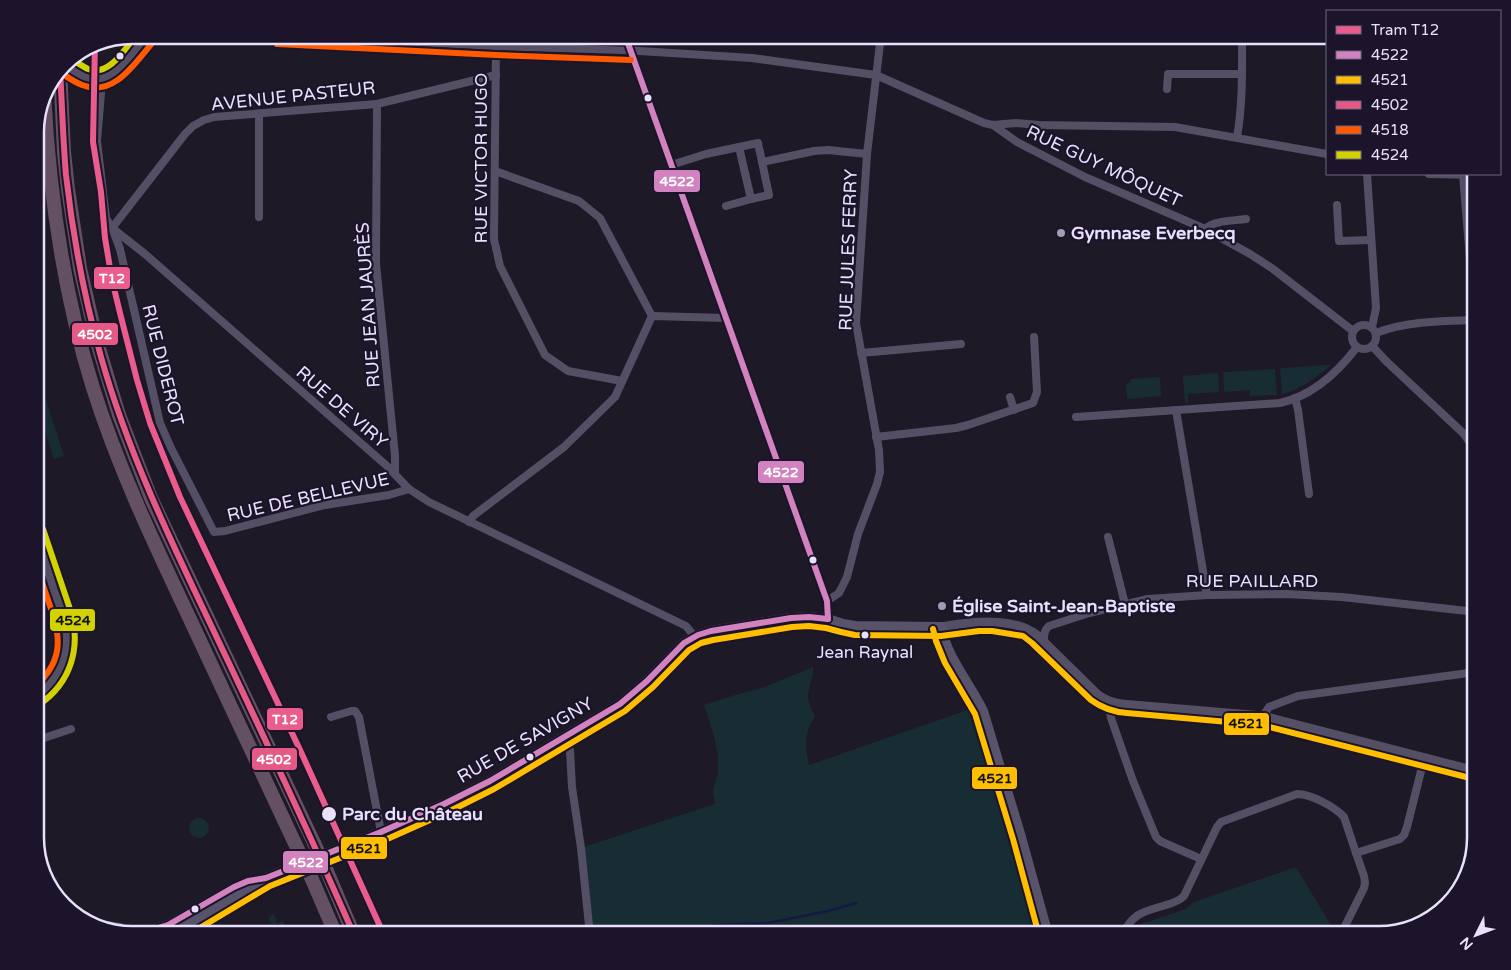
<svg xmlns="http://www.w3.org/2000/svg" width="1511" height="970" viewBox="0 0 1511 970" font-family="'Varela Round',sans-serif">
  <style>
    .green { fill: #182d33 }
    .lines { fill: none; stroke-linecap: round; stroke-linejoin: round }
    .stream { stroke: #111a45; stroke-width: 2.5 }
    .minor { stroke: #544f65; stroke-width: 8 }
    .tertiary { stroke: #544f65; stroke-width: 9 }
    .secondary { stroke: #58536b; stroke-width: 10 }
    .motorway { stroke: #635062; stroke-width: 14 }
    .motorway-bridge { stroke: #635062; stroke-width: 14 }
    .bus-1-casing { stroke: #1c142b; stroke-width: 10 }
    .bus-2-casing { stroke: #1c142b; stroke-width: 10 }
    .bus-3-casing { stroke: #1c142b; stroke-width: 10 }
    .bus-4-casing { stroke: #1c142b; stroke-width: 10 }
    .bus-5-casing { stroke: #1c142b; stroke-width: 10 }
    .bus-1 { stroke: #d282be; stroke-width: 6 }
    .bus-2 { stroke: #ffbe00; stroke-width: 6 }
    .bus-3 { stroke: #e45a85; stroke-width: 6 }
    .bus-4 { stroke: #ff5a00; stroke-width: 6 }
    .bus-5 { stroke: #d2d200; stroke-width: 6 }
    .tram-1-casing { stroke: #1c142b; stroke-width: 10 }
    .tram-1 { stroke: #ea5c8c; stroke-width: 6 }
    .bus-dot { fill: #e9e1fc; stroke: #1c142b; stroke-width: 2 }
    .poi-dot { fill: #a29bb1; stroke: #1c142b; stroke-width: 2 }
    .labels { text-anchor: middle; stroke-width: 4.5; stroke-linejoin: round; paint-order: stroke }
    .bus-label { font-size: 17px; fill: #e9e1fc; stroke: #1c142b }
    .street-label { font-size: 18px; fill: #e9e1fc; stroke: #1c142b }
    .poi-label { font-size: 18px; font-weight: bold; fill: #e9e1fc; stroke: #1c142b; text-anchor: start }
    .stop-label { font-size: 18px; font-weight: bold; fill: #e9e1fc; stroke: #1c142b; text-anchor: start }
    .rim { fill: none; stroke: #e9e1fc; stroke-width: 2.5 }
    .line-badge { stroke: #1c142b; stroke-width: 2 }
    .badge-label { font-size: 14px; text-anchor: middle; font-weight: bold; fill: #fff }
    .pale-badge-label { font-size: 14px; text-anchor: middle; font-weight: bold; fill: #111 }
  </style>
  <rect width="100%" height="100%" fill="#1d1926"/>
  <g class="green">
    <path d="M35,342L44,368L35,371Z"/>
    <path d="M1329,365V367C1315,378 1300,390 1282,394L1280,368Z"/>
    <path d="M1275,369L1277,395L1250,396V390L1224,392L1223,372Z"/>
    <path d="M1218,373L1219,392L1188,394V403H1185L1183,376Z"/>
    <path d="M1160,377L1161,396L1127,399L1126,385L1129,383L1131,379Z"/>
    <path d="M46,400L64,456L54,459L36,404Z"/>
    <path d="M813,667C814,678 808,687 808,697C809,704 812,711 815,717C804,732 805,748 809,765L959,713L974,706L987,738L1044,935H590L581,848L715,804L713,790L718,772V756L714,736L704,705L735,695L765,687Z"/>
    <circle cx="199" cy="828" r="10"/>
    <path d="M1296,867L1337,935H1132L1137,928L1141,924L1186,909L1194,902Z"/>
    <path d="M45,877H58L57,896L48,886Z"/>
    <path d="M274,914L277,923L283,921L290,935H280V924H271L268,918Z"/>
  </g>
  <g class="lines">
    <path class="stream" d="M701,935L714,925L768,923L828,911L856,903"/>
    <g class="minor">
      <path d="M277,35L496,46L623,50L752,58L876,75L984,123L993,125L1016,123L1039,125L1175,127L1327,154"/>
      <path d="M625,35L827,601L828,619"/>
      <path d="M496,46L494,239L500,266L545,355L568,371L622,381"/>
      <path d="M63,64C71,69 79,75 87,78C114,87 132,51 147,35"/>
      <path d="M1167,89L1168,74H1242"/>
      <path d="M101,93L97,141L106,218L112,228L145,254L387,466L409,489L429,502L686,626L695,637"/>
      <path d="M377,104L376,264L395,456V474"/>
      <path d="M993,125L1017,142L1085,177L1205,229L1250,254L1273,269L1353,331"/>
      <path d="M1237,137C1243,103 1242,69 1242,35"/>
      <path d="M758,143L769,195L751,199L739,147Z"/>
      <path d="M762,162L814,151L828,150L867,154"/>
      <path d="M671,165L706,154L739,147"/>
      <path d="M495,171L579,201L600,218L652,316"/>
      <path d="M1367,174L1376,308L1372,327"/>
      <path d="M1429,174L1476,175"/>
      <path d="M1463,175L1475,320"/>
      <path d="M1337,205L1339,241L1371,240"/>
      <path d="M726,206L751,199"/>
      <path d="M259,217V114"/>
      <path d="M112,228L185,134L193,126L204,120L214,117L377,104L496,75"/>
      <path d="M1205,229C1215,220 1233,221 1246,219"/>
      <path d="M113,230L120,249L160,423L171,448L214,532L225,531L325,505L389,495L409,489"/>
      <circle cx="1364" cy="337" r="12"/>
      <path d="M1376,333C1407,321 1443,321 1476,320"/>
      <path d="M1372,346L1387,362L1463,433L1476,451"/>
      <path d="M861,353L961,344"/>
      <path d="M1010,397L1014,410"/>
      <path d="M1295,398L1298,410L1309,494"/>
      <path d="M1176,410L1207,595"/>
      <path d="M1076,417L1280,403C1312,396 1338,372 1357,347"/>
      <path d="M876,437L956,428L968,425L1033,403L1037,392L1034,337"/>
      <path d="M469,522L473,516L564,447L615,397L652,316L726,318"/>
      <path d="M35,532C42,552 48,571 54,591C60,606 67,622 67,639C67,660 54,686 35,697"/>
      <path d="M1108,537L1125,604"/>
      <path d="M827,601L839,593L847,577L858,534L877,484L880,472L879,450L856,323L867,154L881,35"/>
      <path d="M1044,641C1044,635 1044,630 1049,626L1089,613L1148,599L1207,595L1286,594L1342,597L1476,612"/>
      <path d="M1112,702L1110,710L1111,718L1133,781L1156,837L1160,841L1201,859"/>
      <path d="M1263,716L1269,707L1298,696L1476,672"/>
      <path d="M331,717L351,711H355L359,717L381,832"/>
      <path d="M564,736L570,750L572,787L581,848L590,935"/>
      <path d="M35,741L71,729"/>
      <path d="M1122,935C1134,912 1143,912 1166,905C1173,903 1179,901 1184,896L1217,827L1221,822L1297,794C1311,794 1335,807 1344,817L1356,853L1400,839L1404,835L1407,827L1424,759"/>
      <path d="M1344,935L1345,926L1364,888L1365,883L1364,876L1356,853"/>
    </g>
    <path class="tertiary" d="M941,627C970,622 1014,616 1038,636L1096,693C1106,702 1119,704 1133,705L1263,716L1476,771"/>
    <g class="secondary">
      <path d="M99,925L120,928L128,932"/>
      <path d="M125,933L148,931L168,925L226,892L252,881"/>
      <path d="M171,935L266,878L381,832L444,804L490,781L620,704L647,681L684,643L698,635L711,631L791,618L809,617L828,619L843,624L855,626L941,627C947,658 969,682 983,711L1021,837L1048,935"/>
    </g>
    <g class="motorway">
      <path d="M60,68L64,152L68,189L80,268L97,342L119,415L151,498L314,843"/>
      <path d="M44,92C49,192 63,292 93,388C118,467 153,541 188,615C225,694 262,772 298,850"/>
      <path d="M326,869L354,935"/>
      <path d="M311,877L336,935"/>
    </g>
    <g class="motorway-bridge">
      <path d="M314,843L326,869"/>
      <path d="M298,850L311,877"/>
    </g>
    <defs>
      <g id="bus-1">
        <path d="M625,35L827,601L828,619"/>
        <path d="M125,933L148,931L168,925L234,887L248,881L266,878L381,832L444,804L490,781L620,704L647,681L684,643L698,635L711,631L791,618L809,617L828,619"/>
      </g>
      <g id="bus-2">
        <path d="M933,629L936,641L945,663L975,714L1013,839L1039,935"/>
        <path d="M188,935L270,886L385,840L448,812L494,789L625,711L653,687L689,650L701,643L713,640L792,627L809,626L826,628L841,632L855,635L941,636L979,631H992L1023,636L1032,643L1091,700C1102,708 1113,712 1127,713L1262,725L1474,779"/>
      </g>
      <path id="bus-3" d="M60,69C62,104 63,140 66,175C73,237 84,297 101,357C127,449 167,533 208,619C258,724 308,829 354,935"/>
      <g id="bus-4">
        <path d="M277,44L496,55L631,60"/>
        <path d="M58,71C66,76 74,82 82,85C115,98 136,61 154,41"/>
        <path d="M35,560C39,571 42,583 46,594C58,629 69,657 35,686"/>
      </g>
      <g id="bus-5">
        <path d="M451,35L631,42"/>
        <path d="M71,59C76,62 82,66 88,69C109,77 125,49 136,35"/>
        <path d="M40,704C71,682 81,648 71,612L43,529"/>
      </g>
    </defs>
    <use href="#bus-1" class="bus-1-casing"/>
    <use href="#bus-2" class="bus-2-casing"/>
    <use href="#bus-3" class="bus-3-casing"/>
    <use href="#bus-4" class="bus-4-casing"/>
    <use href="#bus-5" class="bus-5-casing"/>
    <use href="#bus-1" class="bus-1"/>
    <use href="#bus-2" class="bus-2"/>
    <use href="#bus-3" class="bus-3"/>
    <use href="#bus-4" class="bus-4"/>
    <use href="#bus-5" class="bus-5"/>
    <defs>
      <path id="tram-1" d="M95,42L93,142L101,192L105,238L112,280L120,313L137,380L150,423L180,497L301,752L384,935"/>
    </defs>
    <use href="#tram-1" class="tram-1-casing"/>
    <use href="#tram-1" class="tram-1"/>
  </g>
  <g class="bus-dot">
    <circle cx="120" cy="56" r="4.5"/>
    <circle cx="648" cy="98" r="4.5"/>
    <circle cx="813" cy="560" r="4.5"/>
    <circle cx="865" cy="635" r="4.5"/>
    <circle cx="530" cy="757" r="4.5"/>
    <circle cx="329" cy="814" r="8"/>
    <circle cx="195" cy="909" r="4.5"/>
  </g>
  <g class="poi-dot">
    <circle cx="1061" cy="233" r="5"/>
    <circle cx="942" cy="606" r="5"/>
  </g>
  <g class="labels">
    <g class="bus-label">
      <text x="865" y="658">Jean Raynal</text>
    </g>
    <g class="street-label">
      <text transform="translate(293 96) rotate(-6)" y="6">AVENUE PASTEUR</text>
      <text transform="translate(481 158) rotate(-90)" y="6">RUE VICTOR HUGO</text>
      <text transform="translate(1104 166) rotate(25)" y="6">RUE GUY MÔQUET</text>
      <text transform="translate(848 250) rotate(-88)" y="6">RUE JULES FERRY</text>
      <text transform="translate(368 305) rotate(-94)" y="6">RUE JEAN JAURÈS</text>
      <text transform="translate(163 365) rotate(76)" y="6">RUE DIDEROT</text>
      <text transform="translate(342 407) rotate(41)" y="6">RUE DE VIRY</text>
      <text transform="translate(308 497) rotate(-13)" y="6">RUE DE BELLEVUE</text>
      <text x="1252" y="587">RUE PAILLARD</text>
      <text transform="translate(525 740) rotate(-30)" y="6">RUE DE SAVIGNY</text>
    </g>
    <g class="poi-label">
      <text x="1071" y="239">Gymnase Everbecq</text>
      <text x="952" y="612">Église Saint-Jean-Baptiste</text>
    </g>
    <g class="stop-label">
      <text x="342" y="820">Parc du Château</text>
    </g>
  </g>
  <path d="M0 0H1511V970H0ZM132 44H1379A88 88 0 0 1 1467 132V838A88 88 0 0 1 1379 926H132A88 88 0 0 1 44 838V132A88 88 0 0 1 132 44Z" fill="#1c142b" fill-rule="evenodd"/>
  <path class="rim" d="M132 44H1379A88 88 0 0 1 1467 132V838A88 88 0 0 1 1379 926H132A88 88 0 0 1 44 838V132A88 88 0 0 1 132 44Z"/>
  <g class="line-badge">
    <rect x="653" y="169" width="48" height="24" rx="5" fill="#d282be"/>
    <rect x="93" y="266" width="38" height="24" rx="5" fill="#ea5c8c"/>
    <rect x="71" y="322" width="48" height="24" rx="5" fill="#e45a85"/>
    <rect x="757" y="460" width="48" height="24" rx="5" fill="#d282be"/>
    <rect x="49" y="608" width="47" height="24" rx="5" fill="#d2d200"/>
    <rect x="266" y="707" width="38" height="24" rx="5" fill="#ea5c8c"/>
    <rect x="1223" y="712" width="47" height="24" rx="5" fill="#ffbe00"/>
    <rect x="251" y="747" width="47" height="24" rx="5" fill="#e45a85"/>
    <rect x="971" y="766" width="47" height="24" rx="5" fill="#ffbe00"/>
    <rect x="340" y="836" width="48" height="24" rx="5" fill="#ffbe00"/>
    <rect x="282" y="850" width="47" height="24" rx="5" fill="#d282be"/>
  </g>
  <g class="badge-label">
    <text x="677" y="186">4522</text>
    <text x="112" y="283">T12</text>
    <text x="95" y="339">4502</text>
    <text x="781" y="477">4522</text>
    <text x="285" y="724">T12</text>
    <text x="274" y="764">4502</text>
    <text x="306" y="867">4522</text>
  </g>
  <g class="pale-badge-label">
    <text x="73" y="625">4524</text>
    <text x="1246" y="728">4521</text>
    <text x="995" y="783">4521</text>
    <text x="364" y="853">4521</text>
  </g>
  <rect x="1326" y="10" width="175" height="165" fill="#1c142b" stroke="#6e667f"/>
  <rect x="1336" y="26" width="25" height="8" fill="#ea5c8c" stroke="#6e667f"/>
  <text x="1371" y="35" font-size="15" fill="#e9e1fc">Tram T12</text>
  <rect x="1336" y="51" width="25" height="8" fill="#d282be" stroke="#6e667f"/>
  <text x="1371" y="60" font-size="15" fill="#e9e1fc">4522</text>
  <rect x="1336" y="76" width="25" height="8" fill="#ffbe00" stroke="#6e667f"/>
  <text x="1371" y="85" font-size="15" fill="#e9e1fc">4521</text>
  <rect x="1336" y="101" width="25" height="8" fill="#e45a85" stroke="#6e667f"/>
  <text x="1371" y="110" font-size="15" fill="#e9e1fc">4502</text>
  <rect x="1336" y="126" width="25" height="8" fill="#ff5a00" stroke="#6e667f"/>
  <text x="1371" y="135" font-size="15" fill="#e9e1fc">4518</text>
  <rect x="1336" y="151" width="25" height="8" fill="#d2d200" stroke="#6e667f"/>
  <text x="1371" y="160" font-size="15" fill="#e9e1fc">4524</text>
  <g transform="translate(1476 935) rotate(228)" stroke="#1c142b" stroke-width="4" paint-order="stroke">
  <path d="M0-4L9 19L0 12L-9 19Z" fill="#e9e1fc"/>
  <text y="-8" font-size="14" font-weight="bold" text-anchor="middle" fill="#e9e1fc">N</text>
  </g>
</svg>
